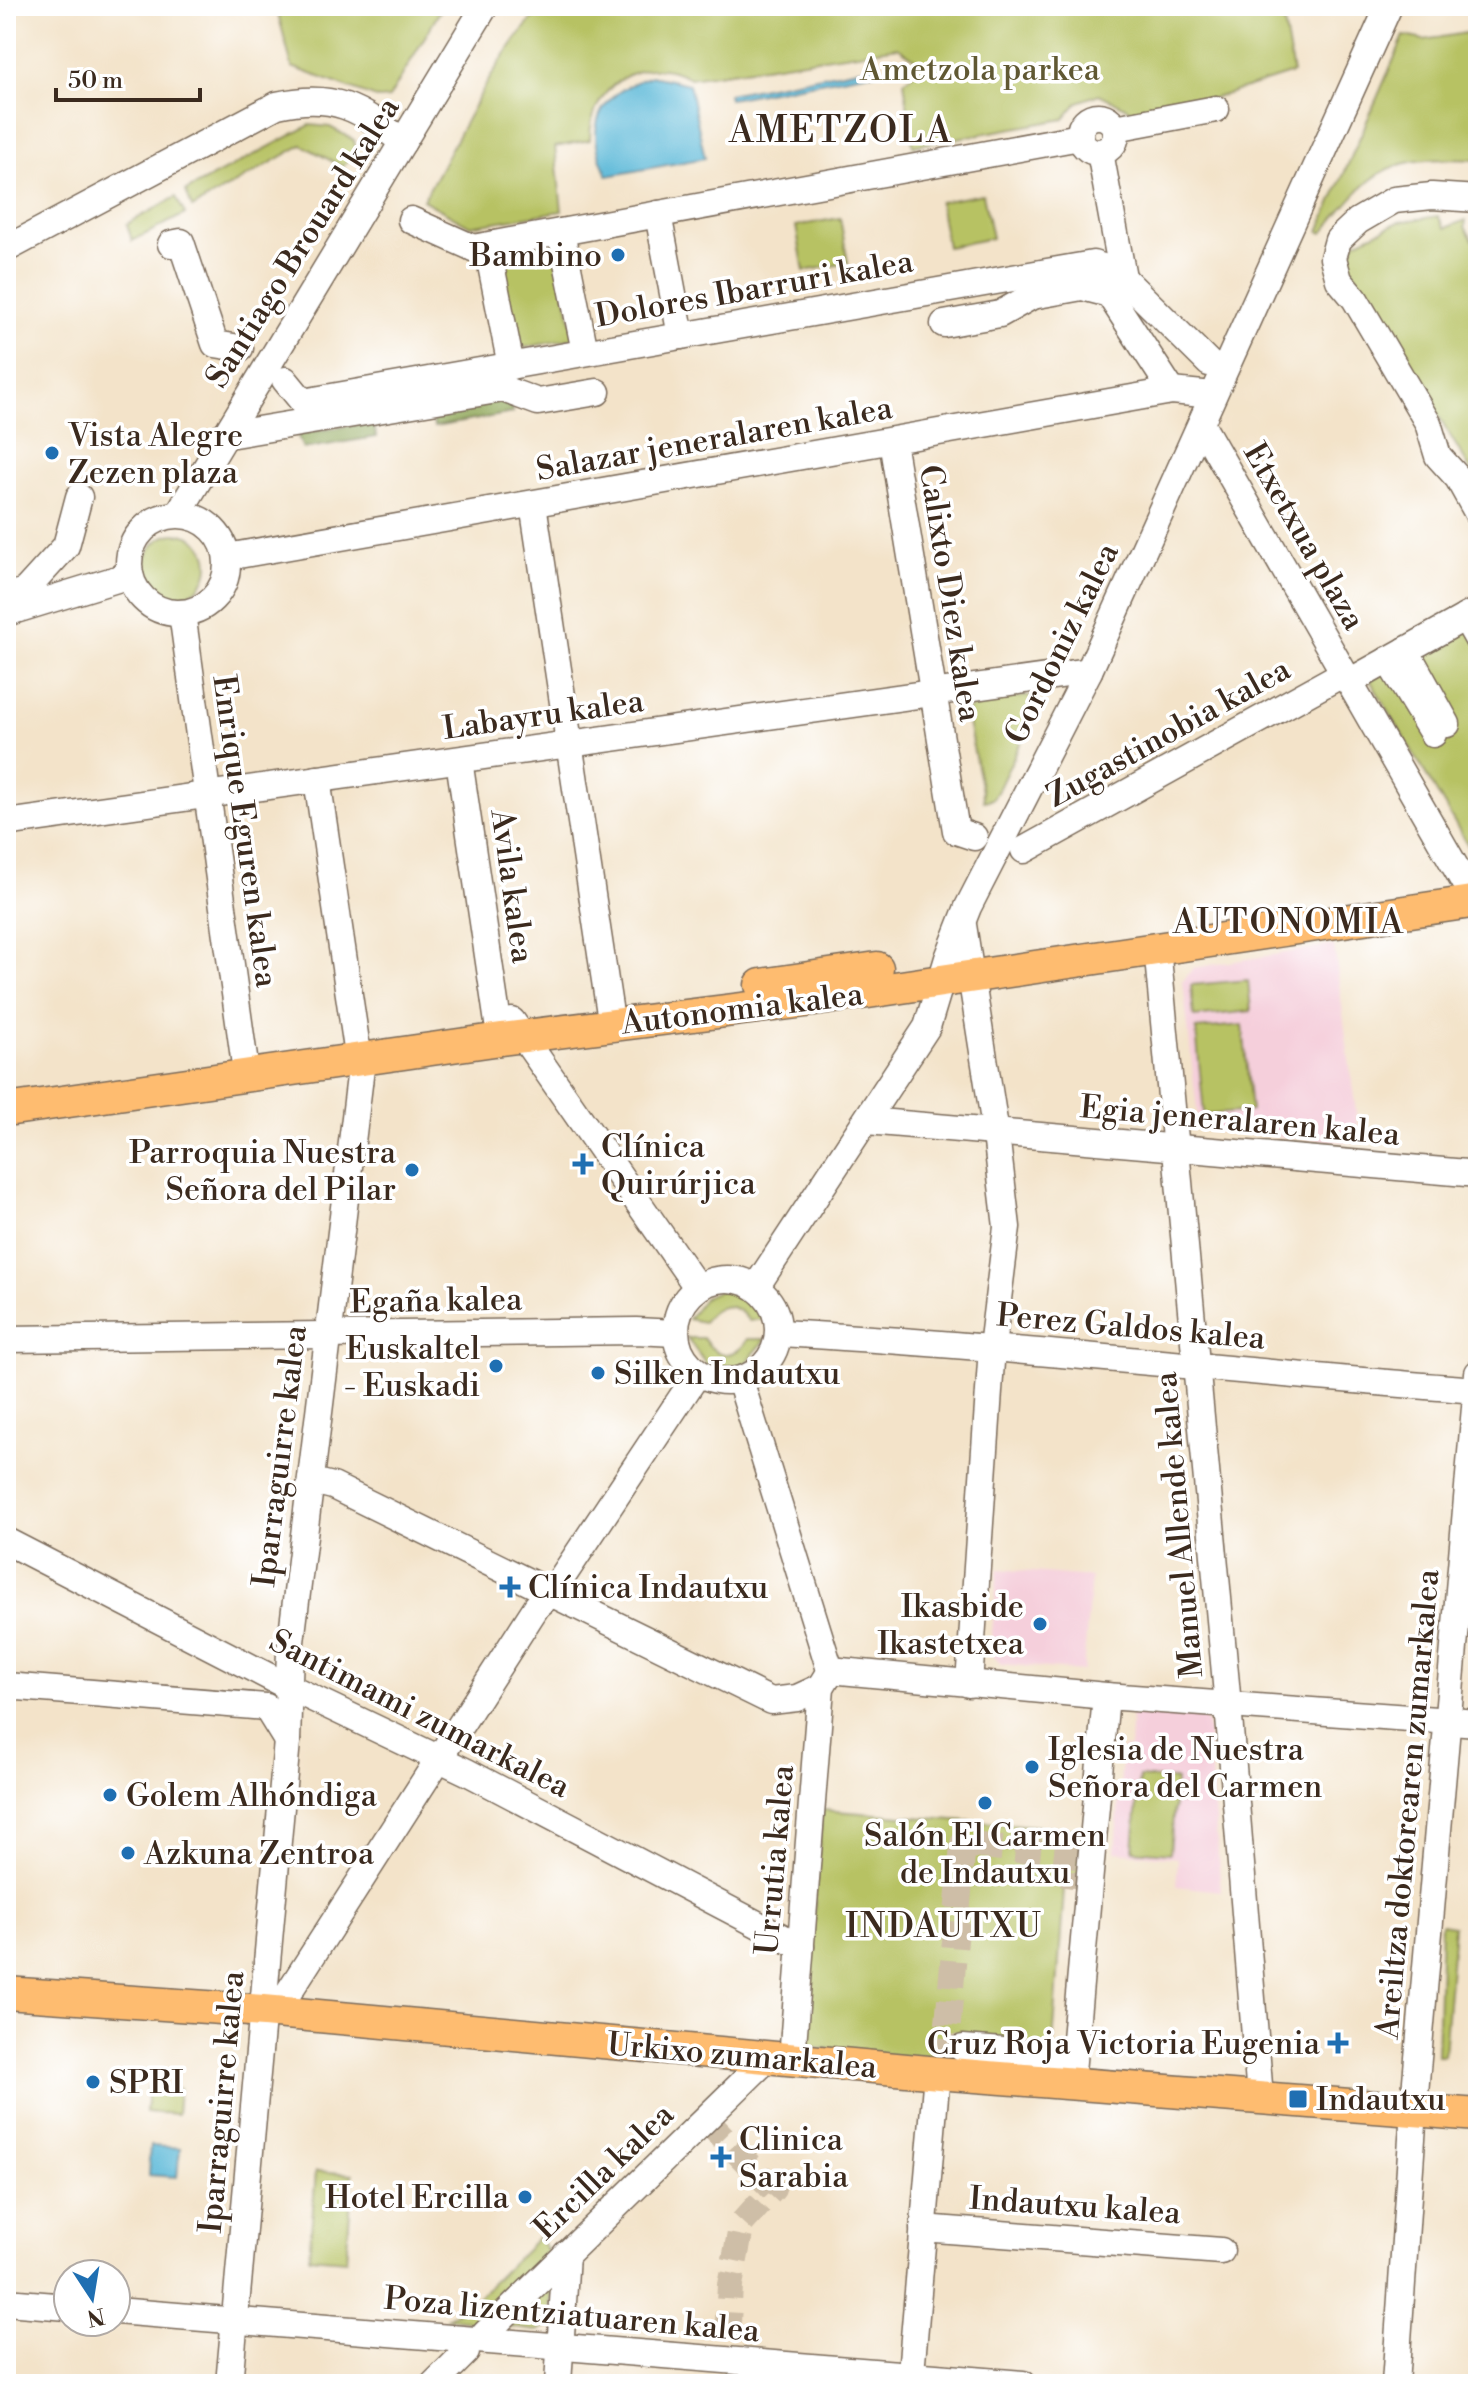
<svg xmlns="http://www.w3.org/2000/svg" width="1484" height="2390" viewBox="0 0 1484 2390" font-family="'Libre Bodoni',serif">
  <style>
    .built { fill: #f5cfdb }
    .green { fill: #b7c264; stroke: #797641; stroke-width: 2 }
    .forest { fill: #91a85a; stroke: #66693c; stroke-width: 2 }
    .water { fill: #59b7d7; stroke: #4a707a; stroke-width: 2 }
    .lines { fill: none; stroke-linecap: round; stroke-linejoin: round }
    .minor-tunnel { stroke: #cebea7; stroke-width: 26; stroke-dasharray: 26 13; stroke-linecap: butt }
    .minor-casing { stroke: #7b6b5a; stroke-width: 29 }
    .major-casing { stroke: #7b6b5a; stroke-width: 35 }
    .minor { stroke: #fff; stroke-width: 26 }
    .major { stroke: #febc70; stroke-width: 32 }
    .poi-dot { fill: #1f6fb2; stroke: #fff; stroke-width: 3 }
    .labels { text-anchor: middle; stroke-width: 7; stroke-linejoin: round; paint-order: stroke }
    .park-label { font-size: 32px; fill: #605833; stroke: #fff }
    .street-label { font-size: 32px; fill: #3b2a1e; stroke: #fff }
    .poi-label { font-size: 32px; fill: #3b2a1e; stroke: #fff; text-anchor: start }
    .neighbourhood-label { font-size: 34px; letter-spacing: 2px; fill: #3b2a1e; stroke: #fff }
    .quarter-label { font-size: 36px; letter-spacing: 2px; fill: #3b2a1e; stroke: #fff }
  </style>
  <rect width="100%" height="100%" fill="#fff"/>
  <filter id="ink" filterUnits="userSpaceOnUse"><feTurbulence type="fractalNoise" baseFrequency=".0125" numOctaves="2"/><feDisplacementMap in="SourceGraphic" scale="16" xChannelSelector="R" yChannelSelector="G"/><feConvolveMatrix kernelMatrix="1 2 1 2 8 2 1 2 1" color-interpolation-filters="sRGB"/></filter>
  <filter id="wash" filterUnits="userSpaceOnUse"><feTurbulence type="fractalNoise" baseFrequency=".006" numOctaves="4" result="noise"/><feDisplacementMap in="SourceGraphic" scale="32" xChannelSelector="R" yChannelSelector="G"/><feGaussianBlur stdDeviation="1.8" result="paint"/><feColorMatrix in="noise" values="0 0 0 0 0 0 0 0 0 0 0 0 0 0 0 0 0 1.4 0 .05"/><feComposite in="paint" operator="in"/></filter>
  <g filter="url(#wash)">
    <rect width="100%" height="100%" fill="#f3e3c9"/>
    <g class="built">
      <path d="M1334,945L1360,1143L1209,1131L1198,1120L1183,981L1193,968Z"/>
      <path d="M998,1569L1091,1577L1083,1671L1001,1664L990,1653Z"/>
      <path d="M1132,1709L1200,1714L1207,1723L1221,1891L1176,1886L1178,1858L1115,1852L1123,1748L1130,1747Z"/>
    </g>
    <g class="green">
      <path d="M276,6H443L389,98L379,99L292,67Z"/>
      <path d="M544,6H1281L1293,73L1215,98L1133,111L1099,94L1078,102L1064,119L913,146L904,81C914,75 917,69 914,58L898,47L690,78C643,51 589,86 590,140L555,147L562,211L470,226L423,200C460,136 492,59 544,6Z"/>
      <path d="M1478,31V160C1390,156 1376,165 1323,233L1319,231L1404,36L1424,40Z"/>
      <path d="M310,125L330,127L354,140L356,150L343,167L302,145L192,208L186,191Z"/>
      <path d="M983,194L992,238L947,247L939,202Z"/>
      <path d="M176,197L185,214L132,241L127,224Z"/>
      <path d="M1438,216L1445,228L1466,220L1465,227L1478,248V471L1473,474L1348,263L1355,242L1399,222Z"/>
      <path d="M840,218L848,263L804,271L796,226Z"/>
      <path d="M553,240L575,338L516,349L492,251Z"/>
      <circle cx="177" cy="565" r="31"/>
      <path d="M1478,620V862L1370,680Z"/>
      <path d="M1027,696L1035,698L1038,706L997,792L992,799L984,801L966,713L976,702Z"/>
      <path d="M1248,980L1251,1011L1194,1017L1191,985Z"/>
      <path d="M1243,1025L1251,1111L1204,1115L1196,1029Z"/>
      <path d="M726,1288L755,1301L764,1319L749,1321C734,1300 717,1303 703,1322L688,1319L706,1296Z"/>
      <path d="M687,1338H703C716,1358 735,1360 748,1339H766L745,1364L722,1367L706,1364Z"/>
      <path d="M1139,1777L1176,1780L1170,1853L1133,1850Z"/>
      <path d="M822,1810L1085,1830L1081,1878L1065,1876L1051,2073L810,2047L804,2037Z"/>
      <path d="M1441,1924L1454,1926L1444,2055H1437Z"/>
      <path d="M148,2087L179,2089L177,2114L146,2112Z"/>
      <path d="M316,2171L353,2174L346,2260L309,2257Z"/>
      <path d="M538,2237C559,2262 551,2297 549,2327L537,2331L447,2318L469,2306Z"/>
    </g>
    <g class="forest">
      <path d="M510,399L513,413L434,427L431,412Z"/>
      <path d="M374,422L376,437L303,449L297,434Z"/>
    </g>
    <g class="water">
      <path d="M879,65L880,71L729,99L728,94Z"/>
      <path d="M651,76L689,84L705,158L608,176C582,126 599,94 651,76Z"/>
      <path d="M150,2146L180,2148L177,2177L148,2175Z"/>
    </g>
  </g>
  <g filter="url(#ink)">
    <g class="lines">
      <g class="minor-tunnel">
        <path d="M963,2048L946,2047L963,1844L1077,1856L1073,1888"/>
        <path d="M705,2119L773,2189L742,2223L730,2285L726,2360"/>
      </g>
      <defs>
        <g id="minor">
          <circle cx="1098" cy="134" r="18"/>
          <path d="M1115,128L1216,109"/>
          <path d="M1100,152L1123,277"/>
          <path d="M1478,199L1432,196L1394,200L1358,221L1338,240L1333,258L1339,280L1355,299L1428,423L1438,456L1458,478L1478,514"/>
          <path d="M658,214L681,336"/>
          <path d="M411,220L489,255L511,366"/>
          <path d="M561,232L585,352"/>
          <path d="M171,244L181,242L215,344L240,348"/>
          <path d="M473,248L1080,137"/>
          <path d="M6,249L277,105C334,92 359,108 403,142"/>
          <path d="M944,324L1000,314L1032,296L1082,287L1109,294L1172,391"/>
          <path d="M285,380L303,402L1093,264L1116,271L1209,363"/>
          <path d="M1201,424L1475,901"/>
          <path d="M222,436L503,389L538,402L597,392"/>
          <path d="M892,441L956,831L974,837"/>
          <path d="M533,504L609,1007"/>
          <path d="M178,514L485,6"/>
          <circle cx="178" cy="564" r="49"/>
          <path d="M227,557L1172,391L1213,395"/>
          <path d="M6,597L25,591L66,546L79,497"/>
          <path d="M6,613L130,575"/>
          <path d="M182,613L244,1058"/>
          <path d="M1465,617L1478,640"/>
          <path d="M1406,650L1447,724"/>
          <path d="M1388,660L1433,734"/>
          <path d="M1349,682L1478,610"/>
          <path d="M459,760L498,1023"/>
          <path d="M6,823L1089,671"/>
          <path d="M1024,850L1344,673"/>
          <path d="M963,925L996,1134L1007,1227L992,1347L969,1684"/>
          <path d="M1157,947L1228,1705L1260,2097"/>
          <path d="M512,1021L697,1287"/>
          <path d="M867,1121L1478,1174"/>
          <circle cx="727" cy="1330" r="51"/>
          <path d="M756,1287L927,1027L948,958L968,907L1089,671L1389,6"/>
          <path d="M779,1333C1012,1346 1245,1373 1478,1390"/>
          <path d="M6,1339L636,1331L675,1333"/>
          <path d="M740,1380L830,1670"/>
          <path d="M312,1481L333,1486L771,1701L797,1698L821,1687"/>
          <path d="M6,1541L287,1686L467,1772L801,1947"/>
          <path d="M830,1670L1106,1696L1478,1723"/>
          <path d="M6,1686L266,1707L287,1741"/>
          <path d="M264,2011L283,2001L537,1606L551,1594L698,1373"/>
          <path d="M963,2048L1058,2055"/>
          <path d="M792,2058L821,1687L829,1674"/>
          <path d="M1071,2083L1106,1696"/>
          <path d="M923,2228L1221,2251"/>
          <path d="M6,2302L68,2307"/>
          <path d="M116,2311L1023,2384"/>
          <path d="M485,2334L769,2057"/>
          <path d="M229,2384L287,1741L290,1650L362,1060L356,1042L317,779"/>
          <path d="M434,2384L466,2352"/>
          <path d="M558,2384L566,2254"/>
          <path d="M910,2384L937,2073"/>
          <path d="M1395,2384L1416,2081L1478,1373"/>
        </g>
        <g id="major">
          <path d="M761,985L877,968"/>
          <path d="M6,1110L501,1039L814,1000L1478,901"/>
          <path d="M6,1993L264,2011L950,2074L1478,2115"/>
        </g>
      </defs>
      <use href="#minor" class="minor-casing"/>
      <use href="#major" class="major-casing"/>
      <use href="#minor" class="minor"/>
      <use href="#major" class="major"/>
    </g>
  </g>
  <g class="poi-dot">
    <circle cx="618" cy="255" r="8"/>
    <circle cx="52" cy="453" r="8"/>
    <path d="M579 1152h8v8h8v8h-8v8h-8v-8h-8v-8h8z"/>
    <circle cx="412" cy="1170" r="8"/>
    <circle cx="496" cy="1366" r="8"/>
    <circle cx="598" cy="1373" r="8"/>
    <path d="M506 1575h8v8h8v8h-8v8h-8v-8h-8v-8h8z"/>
    <circle cx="1040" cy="1624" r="8"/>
    <circle cx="1032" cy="1767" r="8"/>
    <circle cx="110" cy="1795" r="8"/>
    <circle cx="985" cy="1803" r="8"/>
    <circle cx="128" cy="1853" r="8"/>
    <path d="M1334 2031h8v8h8v8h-8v8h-8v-8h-8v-8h8z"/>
    <circle cx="93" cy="2082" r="8"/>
    <rect x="1288" y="2089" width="20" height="20" rx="4"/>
    <path d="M717 2145h8v8h8v8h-8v8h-8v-8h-8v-8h8z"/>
    <circle cx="525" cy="2197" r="8"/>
  </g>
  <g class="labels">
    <g class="park-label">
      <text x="980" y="80">Ametzola parkea</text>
    </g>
    <g class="street-label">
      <text transform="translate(302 242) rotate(-58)" y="11">Santiago Brouard kalea</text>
      <text transform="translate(754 288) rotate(-10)" y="11">Dolores Ibarruri kalea</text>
      <text transform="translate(714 438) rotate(-10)" y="11">Salazar jeneralaren kalea</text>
      <text transform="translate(1305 536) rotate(60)" y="11">Etxetxua plaza</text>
      <text transform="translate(951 593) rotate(81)" y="11">Calixto Diez kalea</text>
      <text transform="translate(1061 643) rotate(-64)" y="11">Gordoniz kalea</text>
      <text transform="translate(543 714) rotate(-8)" y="11">Labayru kalea</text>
      <text transform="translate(1168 732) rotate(-29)" y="11">Zugastinobia kalea</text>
      <text transform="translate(246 831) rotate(82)" y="11">Enrique Eguren kalea</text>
      <text transform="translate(513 886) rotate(82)" y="11">Avila kalea</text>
      <text transform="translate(742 1008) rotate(-7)" y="11">Autonomia kalea</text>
      <text transform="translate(1240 1120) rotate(5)" y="11">Egia jeneralaren kalea</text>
      <text transform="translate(436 1300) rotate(-1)" y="11">Egaña kalea</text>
      <text transform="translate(1131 1326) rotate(5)" y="11">Perez Galdos kalea</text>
      <text transform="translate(279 1456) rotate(-83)" y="11">Iparraguirre kalea</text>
      <text transform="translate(1178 1525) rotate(-95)" y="11">Manuel Allende kalea</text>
      <text transform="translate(420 1713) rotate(27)" y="11">Santimami zumarkalea</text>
      <text transform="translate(1407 1804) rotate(-85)" y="11">Areiltza doktorearen zumarkalea</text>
      <text transform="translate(774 1860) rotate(-85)" y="11">Urrutia kalea</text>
      <text transform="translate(742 2055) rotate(5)" y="11">Urkixo zumarkalea</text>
      <text transform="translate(221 2102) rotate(-85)" y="11">Iparraguirre kalea</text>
      <text transform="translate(603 2171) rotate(-44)" y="11">Ercilla kalea</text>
      <text transform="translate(1075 2205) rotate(4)" y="11">Indautxu kalea</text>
      <text transform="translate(572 2314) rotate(5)" y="11">Poza lizentziatuaren kalea</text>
    </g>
    <g class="poi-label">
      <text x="602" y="266" text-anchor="end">Bambino</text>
      <text x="68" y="446">Vista Alegre<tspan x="68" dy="37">Zezen plaza</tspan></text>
      <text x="601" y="1157">Clínica<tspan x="601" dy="37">Quirúrjica</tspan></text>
      <text x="396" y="1163" text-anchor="end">Parroquia Nuestra<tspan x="396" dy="37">Señora del Pilar</tspan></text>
      <text x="480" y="1359" text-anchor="end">Euskaltel<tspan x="480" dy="37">- Euskadi</tspan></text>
      <text x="614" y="1384">Silken Indautxu</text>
      <text x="528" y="1598">Clínica Indautxu</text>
      <text x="1024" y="1617" text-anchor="end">Ikasbide<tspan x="1024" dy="37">Ikastetxea</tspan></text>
      <text x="1048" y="1760">Iglesia de Nuestra<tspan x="1048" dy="37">Señora del Carmen</tspan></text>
      <text x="126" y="1806">Golem Alhóndiga</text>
      <text x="985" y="1846" text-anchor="middle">Salón El Carmen<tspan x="985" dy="37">de Indautxu</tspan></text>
      <text x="144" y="1864">Azkuna Zentroa</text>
      <text x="1320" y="2054" text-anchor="end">Cruz Roja Victoria Eugenia</text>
      <text x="109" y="2093">SPRI</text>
      <text x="1316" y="2110">Indautxu</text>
      <text x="739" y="2150">Clinica<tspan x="739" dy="37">Sarabia</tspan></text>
      <text x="509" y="2208" text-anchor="end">Hotel Ercilla</text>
    </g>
    <g class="neighbourhood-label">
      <text x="1289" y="933">AUTONOMIA</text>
      <text x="944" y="1937">INDAUTXU</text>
    </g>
    <g class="quarter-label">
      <text x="841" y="142">AMETZOLA</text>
    </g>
  </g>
  <rect width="1484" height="2390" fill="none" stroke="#fff" stroke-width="32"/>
  <g transform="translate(92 2298) rotate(168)"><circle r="38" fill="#ffffff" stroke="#b1aaa5" stroke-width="2"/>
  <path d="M0-6L14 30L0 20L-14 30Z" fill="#1f6fb2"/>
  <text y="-12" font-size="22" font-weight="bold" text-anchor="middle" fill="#3b2a1e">N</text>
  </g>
  <path d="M56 88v12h144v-12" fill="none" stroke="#3b2a1e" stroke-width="4"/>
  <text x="68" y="88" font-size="24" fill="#3b2a1e" stroke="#ffffff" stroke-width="6" paint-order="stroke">50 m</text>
</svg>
